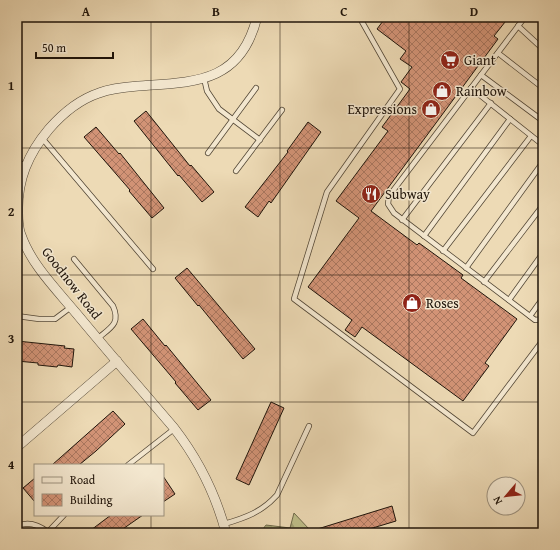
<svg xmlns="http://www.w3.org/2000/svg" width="560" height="550" viewBox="0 0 560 550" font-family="'Gentium Book Plus',serif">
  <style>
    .forest { fill: url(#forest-firs); stroke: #6e694a }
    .building { fill: url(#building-cross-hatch); stroke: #1f140a }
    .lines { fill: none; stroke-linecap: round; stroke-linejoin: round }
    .lane-casing { stroke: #524635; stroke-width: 6 }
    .street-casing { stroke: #524635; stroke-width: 10 }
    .lane { stroke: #f3e7cf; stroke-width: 4.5 }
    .street { stroke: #f3e7cf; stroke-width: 9 }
    .grid { fill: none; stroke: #1f140a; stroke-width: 1; stroke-opacity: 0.55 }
    .labels { text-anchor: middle; stroke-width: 3; stroke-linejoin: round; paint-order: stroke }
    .poi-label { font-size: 14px; fill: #1f140a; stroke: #f3e7cf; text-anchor: start }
    .street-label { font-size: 14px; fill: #1f140a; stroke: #f3e7cf }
    .neatline { fill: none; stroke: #1f140a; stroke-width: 1.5 }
    .grid-label { font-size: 13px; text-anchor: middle; font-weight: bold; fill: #1f140a }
  </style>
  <defs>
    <pattern id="forest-firs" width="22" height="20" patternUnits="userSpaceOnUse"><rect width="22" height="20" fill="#bebe89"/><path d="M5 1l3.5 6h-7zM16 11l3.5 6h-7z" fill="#a3a275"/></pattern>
    <pattern id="building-cross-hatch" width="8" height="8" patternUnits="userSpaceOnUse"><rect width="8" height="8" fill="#d29376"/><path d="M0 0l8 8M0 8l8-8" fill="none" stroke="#aa775f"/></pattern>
  </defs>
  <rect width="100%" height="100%" fill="#eddab5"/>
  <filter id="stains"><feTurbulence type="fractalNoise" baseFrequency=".005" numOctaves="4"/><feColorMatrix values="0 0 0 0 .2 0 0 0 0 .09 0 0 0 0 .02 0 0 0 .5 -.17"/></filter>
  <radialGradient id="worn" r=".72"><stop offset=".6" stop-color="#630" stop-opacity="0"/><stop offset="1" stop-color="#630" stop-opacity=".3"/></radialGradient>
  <path class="forest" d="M294,513L309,529L303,533H260L266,525L290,528Z"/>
  <g class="building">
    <path d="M386,17H509L494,36L498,39L371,211L417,245L419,243L463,275L461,278L517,319L485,363L489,366L463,401L362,327L355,337L345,330L352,320L308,287L359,218L336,201L388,131L382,127L410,89L401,82L412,67L400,59L406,51L377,29Z"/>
    <path d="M146,111L190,166L191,165L214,192L202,202L179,175L178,176L134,121Z"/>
    <path d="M308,122L321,132L271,203L269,201L258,217L245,207L288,152L287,151Z"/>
    <path d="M96,127L119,154L120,153L164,208L152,218L129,191L130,190L84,137Z"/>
    <path d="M187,268L255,349L243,359L199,305L198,306L175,278Z"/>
    <path d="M143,319L165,346L166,345L211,400L198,410L175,383L176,382L131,329Z"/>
    <path d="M17,341L65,346L64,348L74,349L72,367L58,365L57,367L38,365V363L17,361Z"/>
    <path d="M271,402L284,408L249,485L236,479Z"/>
    <path d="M113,411L125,424L96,451L79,465H52Z"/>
    <path d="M163,476L175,494L163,502Z"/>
    <path d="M35,478V502L23,488Z"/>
    <path d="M392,506L396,521L356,533H312L311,531Z"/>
    <path d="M111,515H143L117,533H87Z"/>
  </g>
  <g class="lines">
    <defs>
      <g id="lane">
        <path d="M363,17L361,20L400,89L327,192L294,299L473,433L543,340"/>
        <path d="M525,17L389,196L388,204L394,213L535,320L543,319"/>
        <path d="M518,26L543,49"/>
        <path d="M498,53L543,88"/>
        <path d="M481,75L543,121"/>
        <path d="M204,78L207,91L219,109L260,140"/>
        <path d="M471,88L543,145"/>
        <path d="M42,138L153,269"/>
        <path d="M208,153L256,88"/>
        <path d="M17,163L26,165"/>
        <path d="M236,171L282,110"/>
        <path d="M402,220L491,103"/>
        <path d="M424,236L510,119"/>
        <path d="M443,251L531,136"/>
        <path d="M74,259L113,306C121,324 110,328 97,339"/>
        <path d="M466,268L543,162"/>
        <path d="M484,282L543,205"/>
        <path d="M509,300L543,253"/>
        <path d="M17,316L39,319H55L71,307"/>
        <path d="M530,316L543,298"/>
        <path d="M128,465L174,429"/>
        <path d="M224,524C245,518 262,512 277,495L309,426"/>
        <path d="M17,526C28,521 39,525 48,532"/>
        <path d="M47,533L64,515"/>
      </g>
      <g id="street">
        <path d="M17,447L117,361"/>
        <path d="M226,533C216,495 198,459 174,428C162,414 150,400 138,386C117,362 96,337 76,313C56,289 31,264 21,235C18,228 18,220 18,213C17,180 28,154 49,129C63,113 78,100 99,93C112,88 126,87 139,86C195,82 241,83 257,17"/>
      </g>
    </defs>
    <use href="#lane" class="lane-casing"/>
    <use href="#street" class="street-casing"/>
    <use href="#lane" class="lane"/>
    <use href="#street" class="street"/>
  </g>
  <path class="grid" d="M151,17V465M280,17V533M409,17V533M17,148H543M17,275H543M17,402H543M151,515V533"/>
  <defs>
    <symbol id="supermarket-disc" viewBox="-11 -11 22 22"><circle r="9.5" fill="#8f2418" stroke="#f3e7cf"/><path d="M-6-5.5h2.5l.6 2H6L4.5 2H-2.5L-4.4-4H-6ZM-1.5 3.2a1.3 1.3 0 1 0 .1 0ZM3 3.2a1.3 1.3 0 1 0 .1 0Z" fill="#fff"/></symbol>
    <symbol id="shop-disc" viewBox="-11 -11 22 22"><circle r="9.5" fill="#8f2418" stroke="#f3e7cf"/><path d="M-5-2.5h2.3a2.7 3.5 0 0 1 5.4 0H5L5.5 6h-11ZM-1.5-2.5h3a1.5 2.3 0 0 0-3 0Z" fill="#fff"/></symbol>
    <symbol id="restaurant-disc" viewBox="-11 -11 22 22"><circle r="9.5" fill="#8f2418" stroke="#f3e7cf"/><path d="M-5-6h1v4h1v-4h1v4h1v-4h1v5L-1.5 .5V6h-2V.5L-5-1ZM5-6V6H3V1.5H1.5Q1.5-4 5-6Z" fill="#fff"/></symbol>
  </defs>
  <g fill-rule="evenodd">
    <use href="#supermarket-disc" x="439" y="49" width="22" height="22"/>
    <use href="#shop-disc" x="431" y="80" width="22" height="22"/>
    <use href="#shop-disc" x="420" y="98" width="22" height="22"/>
    <use href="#restaurant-disc" x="360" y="183" width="22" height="22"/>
    <use href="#shop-disc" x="401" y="292" width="22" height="22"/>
  </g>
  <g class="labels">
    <g class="poi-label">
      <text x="464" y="65">Giant</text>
      <text x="456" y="96">Rainbow</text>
      <text x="417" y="114" text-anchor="end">Expressions</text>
      <text x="385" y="199">Subway</text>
      <text x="426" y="308">Roses</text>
    </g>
    <g class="street-label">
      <text transform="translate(72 283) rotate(52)" y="5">Goodnow Road</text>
    </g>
  </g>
  <rect width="560" height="550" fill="none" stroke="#eddab5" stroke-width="44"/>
  <rect x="34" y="464" width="130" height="52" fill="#f3e7cf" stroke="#9e9380"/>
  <rect x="42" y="477" width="20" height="6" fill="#f3e7cf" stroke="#9e9380"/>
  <text x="70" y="484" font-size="12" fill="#1f140a">Road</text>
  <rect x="42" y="494" width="20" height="12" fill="url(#building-cross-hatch)" stroke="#9e9380"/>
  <text x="70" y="504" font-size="12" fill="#1f140a">Building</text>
  <g transform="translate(506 496) rotate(242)"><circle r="19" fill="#f3e7cf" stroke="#9e9380"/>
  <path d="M0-3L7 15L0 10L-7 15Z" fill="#8f2418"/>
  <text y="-6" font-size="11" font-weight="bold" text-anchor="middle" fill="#1f140a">N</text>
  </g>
  <path d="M36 52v6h77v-6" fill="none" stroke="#1f140a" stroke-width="2"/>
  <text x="42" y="52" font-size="12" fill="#1f140a" stroke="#f3e7cf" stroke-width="3" paint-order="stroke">50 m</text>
  <rect x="22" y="22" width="516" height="506" class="neatline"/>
  <g class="grid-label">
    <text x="86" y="16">A</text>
    <text x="216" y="16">B</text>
    <text x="344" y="16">C</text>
    <text x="474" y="16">D</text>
    <text x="11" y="90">1</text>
    <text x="11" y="216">2</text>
    <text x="11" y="343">3</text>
    <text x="11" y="469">4</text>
  </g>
  <rect width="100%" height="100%" filter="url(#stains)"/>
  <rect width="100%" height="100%" fill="url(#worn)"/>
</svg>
